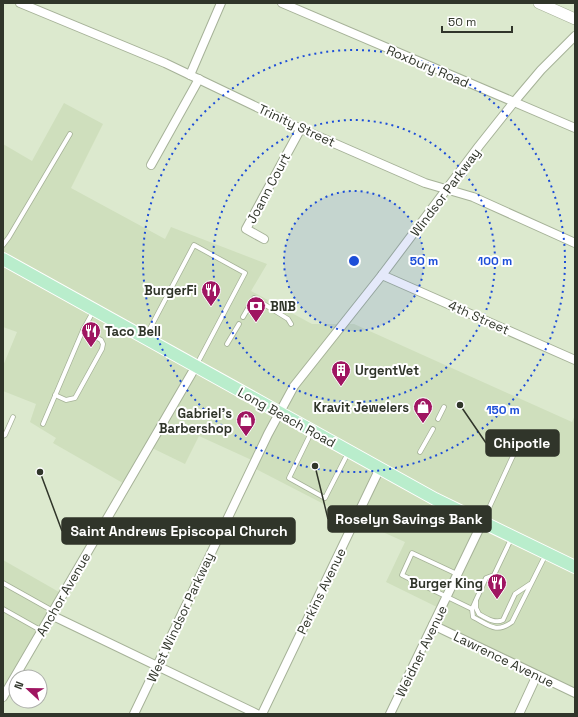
<svg xmlns="http://www.w3.org/2000/svg" width="578" height="717" viewBox="0 0 578 717" font-family="'Space Grotesk',sans-serif">
  <style>
    .built { fill: #cfdfbd }
    .lines { fill: none; stroke-linecap: round; stroke-linejoin: round }
    .lane-casing { stroke: #a6b298; stroke-width: 5.5 }
    .street-casing { stroke: #a6b298; stroke-width: 10 }
    .secondary-casing { stroke: #a6b298; stroke-width: 12 }
    .primary-casing { stroke: #fff; stroke-width: 14 }
    .lane { stroke: #fff; stroke-width: 4 }
    .street { stroke: #fff; stroke-width: 8 }
    .secondary { stroke: #fff; stroke-width: 11 }
    .primary { stroke: #b9edcc; stroke-width: 12 }
    .ring { fill: none; stroke: #1d4ed8; stroke-width: 2; stroke-dasharray: 2 4 }
    .labels { text-anchor: middle; stroke-width: 4; stroke-linejoin: round; paint-order: stroke }
    .street-label { font-size: 13px; fill: #30352a; stroke: #fff }
    .poi-label { font-size: 13px; font-weight: bold; fill: #30352a; stroke: #fff; text-anchor: end }
    .centre { fill: #1d4ed8; stroke: #fff; stroke-width: 2 }
    .ring-label { font-size: 12px; text-anchor: middle; font-weight: bold; fill: #1d4ed8; stroke: #fff; stroke-width: 4; stroke-linejoin: round; paint-order: stroke }
    .leader { fill: none; stroke: #30352a; stroke-width: 1.5 }
    .callout-dot { fill: #30352a; stroke: #fff; stroke-width: 1.5 }
    .callout { fill: #30352a; stroke: #30352a; stroke-width: 1.5 }
    .callout-label { font-size: 14px; text-anchor: middle; font-weight: bold; fill: #fff }
  </style>
  <rect width="100%" height="100%" fill="#dce9ce"/>
  <g class="built">
    <path d="M64,103L103,124L71,188L165,239L171,227L267,264L251,291L312,324H354L572,422L575,415V690L437,623L443,610L386,582L405,542L347,516L254,468L256,462L199,436L185,464L150,447L128,486L53,443L56,438L30,422L36,404L3,391V366L17,332L3,327V144L32,161Z"/>
    <path d="M3,560L59,592L3,687Z"/>
  </g>
  <g class="lines">
    <defs>
      <g id="lane">
        <path d="M3,245L9,237L70,134"/>
        <path d="M243,317L254,298L288,319L291,324"/>
        <path d="M146,336L194,245L245,273L196,366"/>
        <path d="M227,344L239,324"/>
        <path d="M55,395L66,400L75,398L102,349L103,344L101,340L83,330"/>
        <path d="M438,419L444,407"/>
        <path d="M43,424L83,330L94,310"/>
        <path d="M312,431L289,478L325,498L348,453"/>
        <path d="M3,436L5,435L13,417"/>
        <path d="M420,452L433,429"/>
        <path d="M483,521L518,445"/>
        <path d="M512,537L494,575L486,578L472,609L473,617C489,625 496,634 512,622L546,554"/>
        <path d="M457,574L412,553L402,575L472,609"/>
        <path d="M3,583L53,611"/>
        <path d="M476,601V608L479,614C486,618 495,624 503,620L515,594L530,584"/>
        <path d="M3,609L42,631"/>
      </g>
      <g id="street">
        <path d="M20,3L165,63L288,122L290,124L425,183L473,197L575,243"/>
        <path d="M282,3L575,128"/>
        <path d="M190,75L221,3"/>
        <path d="M151,165L199,79"/>
        <path d="M264,239L246,229L301,128"/>
        <path d="M382,275L575,360"/>
        <path d="M51,615L257,714"/>
        <path d="M433,625L575,693"/>
        <path d="M3,697L196,366"/>
        <path d="M134,714L268,434L294,386L382,275L479,146L514,102L541,70L575,36"/>
        <path d="M262,714L380,468"/>
        <path d="M390,714L482,523"/>
        <path d="M519,714L537,675"/>
      </g>
      <path id="secondary" d="M539,3L575,19"/>
      <path id="primary" d="M3,259L435,499L575,567"/>
    </defs>
    <use href="#lane" class="lane-casing"/>
    <use href="#street" class="street-casing"/>
    <use href="#secondary" class="secondary-casing"/>
    <use href="#primary" class="primary-casing"/>
    <use href="#lane" class="lane"/>
    <use href="#street" class="street"/>
    <use href="#secondary" class="secondary"/>
    <use href="#primary" class="primary"/>
  </g>
  <circle cx="354" cy="261" r="70" fill="#1d4ed8" fill-opacity=".12"/>
  <g class="ring">
    <circle cx="354" cy="261" r="70"/>
    <circle cx="354" cy="261" r="141"/>
    <circle cx="354" cy="261" r="211"/>
  </g>
  <defs>
    <symbol id="restaurant-pin" viewBox="-11 -11 22 30"><path d="M0 17L-7.5 6A9.5 9.5 0 1 1 7.5 6Z" fill="#9f1561" stroke="#fff"/><path d="M-5-6h1v4h1v-4h1v4h1v-4h1v5L-1.5 .5V6h-2V.5L-5-1ZM5-6V6H3V1.5H1.5Q1.5-4 5-6Z" fill="#fff"/></symbol>
    <symbol id="bank-pin" viewBox="-11 -11 22 30"><path d="M0 17L-7.5 6A9.5 9.5 0 1 1 7.5 6Z" fill="#9f1561" stroke="#fff"/><path d="M-6-4H6V4H-6ZM0-2.3a2.3 2.3 0 1 0 0 4.6a2.3 2.3 0 1 0 0-4.6Z" fill="#fff"/></symbol>
    <symbol id="building-pin" viewBox="-11 -11 22 30"><path d="M0 17L-7.5 6A9.5 9.5 0 1 1 7.5 6Z" fill="#9f1561" stroke="#fff"/><path d="M-4-6H4V6H1V3H-1V6H-4ZM-2.5-4.3h1.7v1.8h-1.7ZM.8-4.3h1.7v1.8H.8ZM-2.5-1h1.7V.8h-1.7ZM.8-1h1.7V.8H.8Z" fill="#fff"/></symbol>
    <symbol id="shop-pin" viewBox="-11 -11 22 30"><path d="M0 17L-7.5 6A9.5 9.5 0 1 1 7.5 6Z" fill="#9f1561" stroke="#fff"/><path d="M-5-2.5h2.3a2.7 3.5 0 0 1 5.4 0H5L5.5 6h-11ZM-1.5-2.5h3a1.5 2.3 0 0 0-3 0Z" fill="#fff"/></symbol>
  </defs>
  <g fill-rule="evenodd">
    <use href="#restaurant-pin" x="200" y="279" width="22" height="30"/>
    <use href="#bank-pin" x="245" y="295" width="22" height="30"/>
    <use href="#restaurant-pin" x="80" y="320" width="22" height="30"/>
    <use href="#building-pin" x="330" y="359" width="22" height="30"/>
    <use href="#shop-pin" x="412" y="396" width="22" height="30"/>
    <use href="#shop-pin" x="235" y="409" width="22" height="30"/>
    <use href="#restaurant-pin" x="486" y="572" width="22" height="30"/>
  </g>
  <g class="labels">
    <g class="street-label">
      <text transform="translate(428 66) rotate(23)" y="5">Roxbury Road</text>
      <text transform="translate(297 125) rotate(25)" y="5">Trinity Street</text>
      <text transform="translate(268 188) rotate(-62)" y="5">Joann Court</text>
      <text transform="translate(445 192) rotate(-53)" y="5">Windsor Parkway</text>
      <text transform="translate(479 317) rotate(24)" y="5">4th Street</text>
      <text transform="translate(287 417) rotate(29)" y="5">Long Beach Road</text>
      <text transform="translate(321 591) rotate(-64)" y="5">Perkins Avenue</text>
      <text transform="translate(63 594) rotate(-60)" y="5">Anchor Avenue</text>
      <text transform="translate(180 617) rotate(-65)" y="5">West Windsor Parkway</text>
      <text transform="translate(421 651) rotate(-64)" y="5">Weidner Avenue</text>
      <text transform="translate(504 659) rotate(26)" y="5">Lawrence Avenue</text>
    </g>
    <g class="poi-label">
      <text x="197" y="295">BurgerFi</text>
      <text x="270" y="311" text-anchor="start">BNB</text>
      <text x="105" y="336" text-anchor="start">Taco Bell</text>
      <text x="355" y="375" text-anchor="start">UrgentVet</text>
      <text x="409" y="412">Kravit Jewelers</text>
      <text x="232" y="418">Gabriel's<tspan x="232" dy="15">Barbershop</tspan></text>
      <text x="483" y="588">Burger King</text>
    </g>
  </g>
  <circle cx="354" cy="261" r="6" class="centre"/>
  <g class="ring-label">
    <text x="424" y="265">50 m</text>
    <text x="495" y="265">100 m</text>
    <text x="503" y="414">150 m</text>
  </g>
  <path class="leader" d="M460 405L486 443M315 466L328 519M40 472L62 531"/>
  <g class="callout-dot">
    <circle cx="460" cy="405" r="4"/>
    <circle cx="315" cy="466" r="4"/>
    <circle cx="40" cy="472" r="4"/>
  </g>
  <g class="callout">
    <rect x="486" y="430" width="73" height="26" rx="4"/>
    <rect x="328" y="506" width="163" height="26" rx="4"/>
    <rect x="62" y="518" width="233" height="26" rx="4"/>
  </g>
  <g class="callout-label">
    <text x="522" y="448">Chipotle</text>
    <text x="409" y="524">Roselyn Savings Bank</text>
    <text x="179" y="536">Saint Andrews Episcopal Church</text>
  </g>
  <rect width="578" height="717" fill="none" stroke="#30352a" stroke-width="8"/>
  <g transform="translate(28 689) rotate(292)"><circle r="19" fill="#ffffff" stroke="#acaeaa"/>
  <path d="M0-3L7 15L0 10L-7 15Z" fill="#9f1561"/>
  <text y="-6" font-size="11" font-weight="bold" text-anchor="middle" fill="#30352a">N</text>
  </g>
  <path d="M442 26v6h70v-6" fill="none" stroke="#30352a" stroke-width="2"/>
  <text x="448" y="26" font-size="12" fill="#30352a" stroke="#ffffff" stroke-width="3" paint-order="stroke">50 m</text>
</svg>
